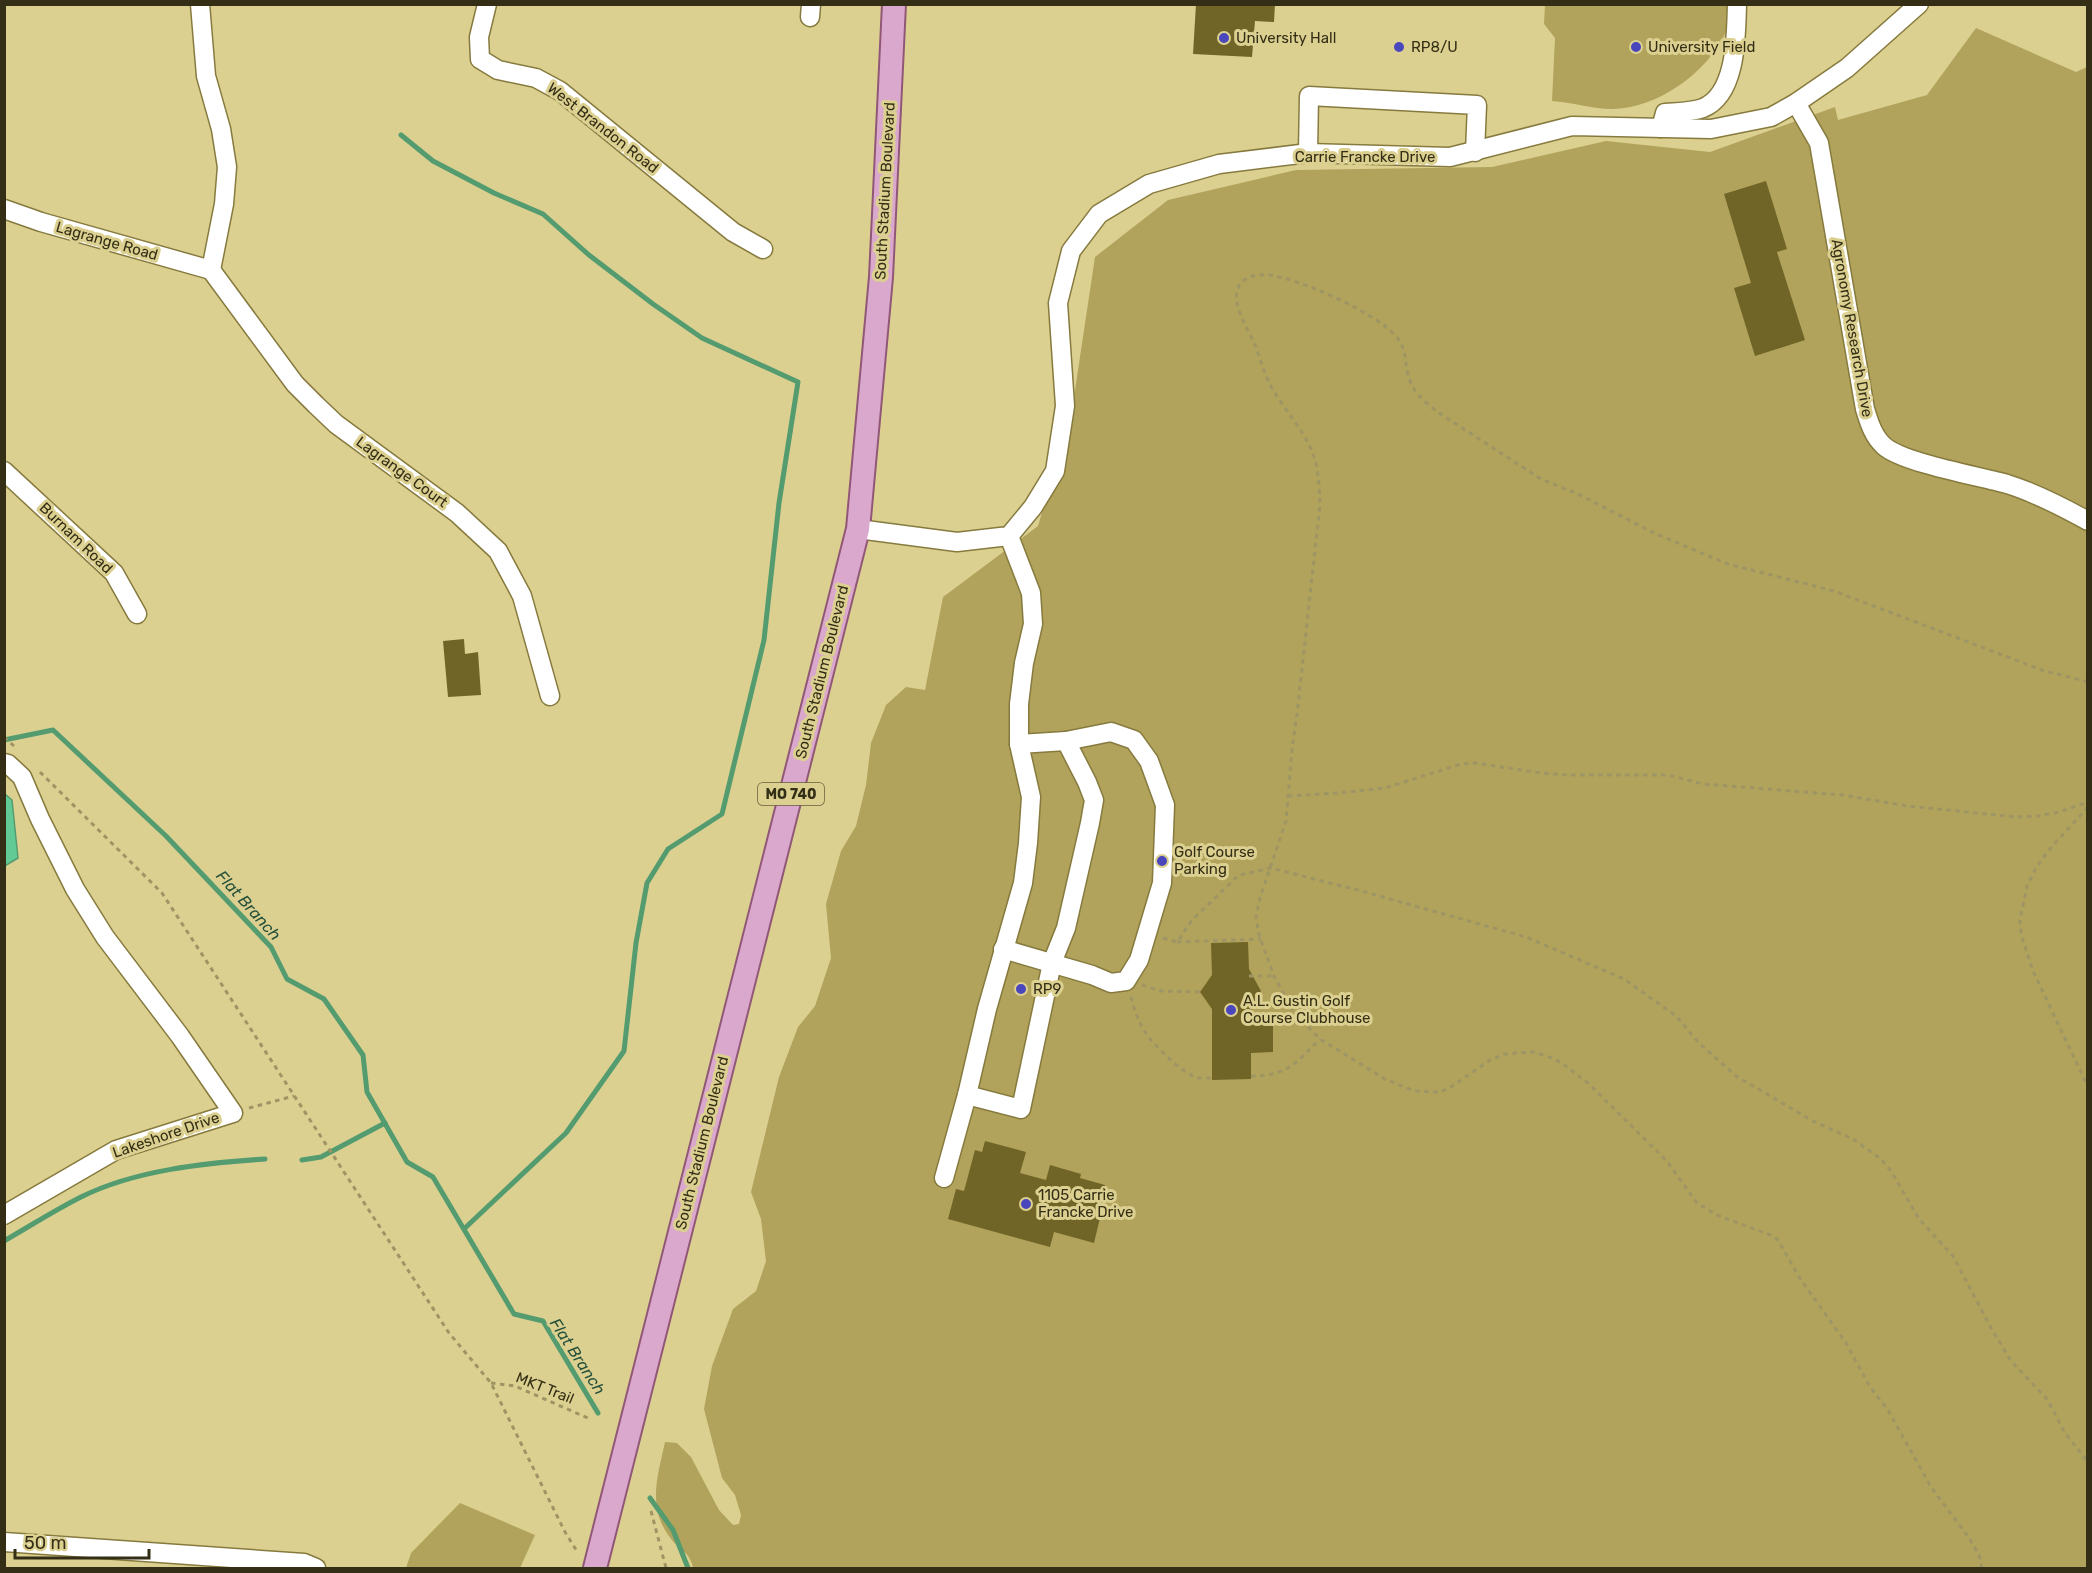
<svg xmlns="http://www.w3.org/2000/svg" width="2092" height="1573" viewBox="0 0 2092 1573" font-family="Rubik,sans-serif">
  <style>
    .green { fill: #b1a35c }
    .water { fill: #62cb95; stroke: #549c6f; stroke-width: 1.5 }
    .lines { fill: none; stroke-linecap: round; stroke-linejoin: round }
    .stream { stroke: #549c6f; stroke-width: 5 }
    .building { fill: #706527 }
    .minor-casing { stroke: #867a3e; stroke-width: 21 }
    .major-casing { stroke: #905876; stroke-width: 26 }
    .path { stroke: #9f9564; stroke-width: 3; stroke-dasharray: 4.5 4.5; stroke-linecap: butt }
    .minor { stroke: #fff; stroke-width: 18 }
    .major { stroke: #daa8cc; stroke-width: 22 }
    .poi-dot { fill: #4a46bc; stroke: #dcd091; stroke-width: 2 }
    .labels { text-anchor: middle; stroke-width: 6; stroke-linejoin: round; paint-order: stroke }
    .shield { fill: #dcd091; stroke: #665f3a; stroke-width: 1.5 }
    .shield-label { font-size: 14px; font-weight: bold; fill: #332e15 }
    .poi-label { font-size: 15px; fill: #332e15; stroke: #dcd091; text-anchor: start }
    .street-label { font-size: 15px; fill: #332e15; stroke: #dcd091 }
    .water-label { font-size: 16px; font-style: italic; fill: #25503a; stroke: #dcd091 }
  </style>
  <rect width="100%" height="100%" fill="#dcd091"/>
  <g class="green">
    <path d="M1545,5H1732C1730,13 1730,24 1726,32C1708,72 1657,109 1612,109C1592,109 1572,102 1552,101L1555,38L1544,24Z"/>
    <path d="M1976,28L2076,72L2087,67V1568H693C690,1551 678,1550 669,1536C647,1506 658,1475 665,1442L677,1443L691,1457L719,1510L733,1525L739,1524L741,1515L735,1495L722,1478L704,1409L712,1366L733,1309L756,1291L766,1261L761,1219L751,1192L779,1077L798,1027L815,1006L831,958L826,904L841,851L856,826L866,785L871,743L886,705L906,687L925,690L943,597L1038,526L1072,410L1095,257L1168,200L1296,170L1492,167L1606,141L1710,152L1835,107L1838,120L1927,95Z"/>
    <path d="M460,1503L535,1535L520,1568H406L411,1553Z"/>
  </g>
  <path class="water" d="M5,794L12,800L18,858L5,866Z"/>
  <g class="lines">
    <g class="stream">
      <path d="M401,135L433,161L494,193L543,214L589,255L653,304L702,338L798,382L779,503L764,640L722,814L668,849L647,883L636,943L624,1051L566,1133L465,1228"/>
      <path d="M4,740L53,730L166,836L271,947L287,979L324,999L363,1055L367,1092L407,1162L433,1177L514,1314L543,1321L598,1413"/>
      <path d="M302,1160L321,1157L385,1123"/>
      <path d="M4,1241C30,1226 55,1210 81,1197C135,1170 205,1163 265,1159"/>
      <path d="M650,1498L673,1530L688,1568"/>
    </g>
  </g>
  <g class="building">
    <path d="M1196,4H1275L1274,22L1255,21L1252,57L1193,54Z"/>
    <path d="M1766,181L1787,249L1777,252L1805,340L1755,356L1734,288L1751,283L1724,194Z"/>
    <path d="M464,639L465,654L478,652L481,695L448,697L443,641Z"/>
    <path d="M1248,942L1249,969L1261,991L1249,1016H1273V1052L1251,1053V1079L1212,1080V1009L1200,992L1212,975L1211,943Z"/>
    <path d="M985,1141L1026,1152L1020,1173L1046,1180L1050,1165L1081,1174L1080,1178L1105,1185L1096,1217L1100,1218L1094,1243L1054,1232L1050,1247L948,1219L956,1189L964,1191L975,1150L982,1152Z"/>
  </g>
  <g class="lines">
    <defs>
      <g id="minor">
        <path d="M200,4L206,76L221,129L227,167L224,204L211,270"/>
        <path d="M487,4L479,37L480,59L498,70L536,78L560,91L733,232L763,249"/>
        <path d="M810,17L811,4"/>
        <path d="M1796,103L1819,143L1865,409C1869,422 1873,436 1884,446C1903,463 1979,476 2007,484C2036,493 2061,506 2088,521"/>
        <path d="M1661,128L1665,113C1677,112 1692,112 1703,108C1737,94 1736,35 1737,4"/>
        <path d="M1308,153L1309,96L1477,105L1475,152"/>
        <path d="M4,209L41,222L211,270"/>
        <path d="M211,270L295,384L316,405L336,424L457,513L498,551L522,596L550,696"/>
        <path d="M4,471L114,573L137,614"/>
        <path d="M858,529L957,542L1009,536L1033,507L1055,471L1065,406L1058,303L1071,251L1099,214L1149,184L1219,164L1308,153L1450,157L1572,126L1711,129L1771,117L1796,103L1847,68L1919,4"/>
        <path d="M4,763L8,764L22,777L40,819L75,889L105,937L180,1036L233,1113L116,1150L4,1215"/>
        <path d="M1003,949L1092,975L1111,983L1126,981L1139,960L1162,883L1165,805L1149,761L1134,740L1111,732L1066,741L1019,744"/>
        <path d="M967,1095L1021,1109L1052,963L1066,928L1090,823L1094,800L1087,782L1066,741"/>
        <path d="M944,1178L967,1095L987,1009L1023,883L1028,843L1031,797L1019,744V704L1024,663L1033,624L1031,593L1009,536"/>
        <path d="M4,1542L304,1563L316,1568"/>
      </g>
      <path id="major" d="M595,1568L858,529L881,277L894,4"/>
    </defs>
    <use href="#minor" class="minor-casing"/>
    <use href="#major" class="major-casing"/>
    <g class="path">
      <path d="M4,737L14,746"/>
      <path d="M40,772L162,893L449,1333L491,1383L565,1532L578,1553"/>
      <path d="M1288,796L1338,793L1385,788L1461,764L1475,763L1541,773L1567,775H1668L1703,784L1842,795L1908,806L2016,817L2038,816L2059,812L2088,802"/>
      <path d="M2088,807L2048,851L2036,868L2027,886L2020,920L2021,934L2033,971L2088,1087"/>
      <path d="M1163,938L1177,942L1192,920L1239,875L1271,868L1365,892L1526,937L1624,979L1676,1016L1699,1043L1736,1076L1813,1121L1853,1139L1881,1159L1891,1171L1919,1219L1953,1256L1991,1328L2011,1361L2047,1399L2065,1433L2088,1462"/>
      <path d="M1177,942L1261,939"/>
      <path d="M1249,976H1274"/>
      <path d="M1142,985L1161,991L1200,992"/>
      <path d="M1131,997C1134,1009 1138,1021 1145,1032C1152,1044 1184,1075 1198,1078C1202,1078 1208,1078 1212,1078"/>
      <path d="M1251,1076C1287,1076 1295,1064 1320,1039"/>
      <path d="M249,1108L294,1096"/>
      <path d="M491,1383L515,1386L590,1419"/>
      <path d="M651,1511L666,1568"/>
      <path d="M1982,1568L1979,1555L1969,1538L1931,1487L1888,1410L1870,1387L1846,1343L1799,1277L1778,1240L1773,1236L1717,1215L1697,1203L1666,1160L1589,1084L1562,1063L1547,1056L1533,1052L1504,1054L1490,1060L1451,1087L1440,1092L1414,1091L1385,1079L1320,1039L1294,1013L1274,976L1259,935L1256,917L1260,898L1286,821L1292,750L1297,714L1320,505C1319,484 1319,463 1308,443C1298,424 1284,408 1273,390C1265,376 1261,362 1256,347C1249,330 1225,296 1243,281C1251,275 1261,274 1270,275C1304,281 1359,306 1386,327C1412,347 1401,359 1411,383C1416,396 1429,405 1439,413L1541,479L1578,494L1656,534L1728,564L1834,591L2042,670L2088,682"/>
    </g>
    <use href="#minor" class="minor"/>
    <use href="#major" class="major"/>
  </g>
  <g class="poi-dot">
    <circle cx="1224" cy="38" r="6"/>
    <circle cx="1399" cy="47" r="6"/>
    <circle cx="1636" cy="47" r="6"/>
    <circle cx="1162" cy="861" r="6"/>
    <circle cx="1021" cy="989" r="6"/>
    <circle cx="1231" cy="1010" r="6"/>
    <circle cx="1026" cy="1204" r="6"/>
  </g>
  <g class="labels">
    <rect class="shield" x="758" y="783" width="66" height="22" rx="4.5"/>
    <g class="shield-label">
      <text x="791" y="799">MO 740</text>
    </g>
    <g class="poi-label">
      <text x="1236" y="43">University Hall</text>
      <text x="1411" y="52">RP8/U</text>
      <text x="1648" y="52">University Field</text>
      <text x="1174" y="857">Golf Course<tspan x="1174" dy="17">Parking</tspan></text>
      <text x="1033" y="994">RP9</text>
      <text x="1243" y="1006">A.L. Gustin Golf<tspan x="1243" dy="17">Course Clubhouse</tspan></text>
      <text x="1038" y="1200">1105 Carrie<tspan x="1038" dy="17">Francke Drive</tspan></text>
    </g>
    <g class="street-label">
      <text transform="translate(603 128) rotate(38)" y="5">West Brandon Road</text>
      <text x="1365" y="162">Carrie Francke Drive</text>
      <text transform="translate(885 191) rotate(-87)" y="5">South Stadium Boulevard</text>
      <text transform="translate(107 241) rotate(16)" y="5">Lagrange Road</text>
      <text transform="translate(1852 328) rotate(80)" y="5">Agronomy Research Drive</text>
      <text transform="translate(402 472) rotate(36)" y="5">Lagrange Court</text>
      <text transform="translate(76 538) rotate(44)" y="5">Burnam Road</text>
      <text transform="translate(822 672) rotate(-76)" y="5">South Stadium Boulevard</text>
      <text transform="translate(166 1135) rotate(-19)" y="5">Lakeshore Drive</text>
      <text transform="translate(702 1143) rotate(-76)" y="5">South Stadium Boulevard</text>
      <text transform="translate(545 1388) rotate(22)" y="5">MKT Trail</text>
    </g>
    <g class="water-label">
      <text transform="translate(249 905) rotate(48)" y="6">Flat Branch</text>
      <text transform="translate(578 1356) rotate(57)" y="6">Flat Branch</text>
    </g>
  </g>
  <rect width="2092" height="1573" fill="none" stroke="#332e15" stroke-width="12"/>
  <path d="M15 1549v9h134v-9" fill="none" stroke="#332e15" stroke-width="3"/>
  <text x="24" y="1549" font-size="18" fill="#332e15" stroke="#dcd091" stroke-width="4.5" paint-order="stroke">50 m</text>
</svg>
